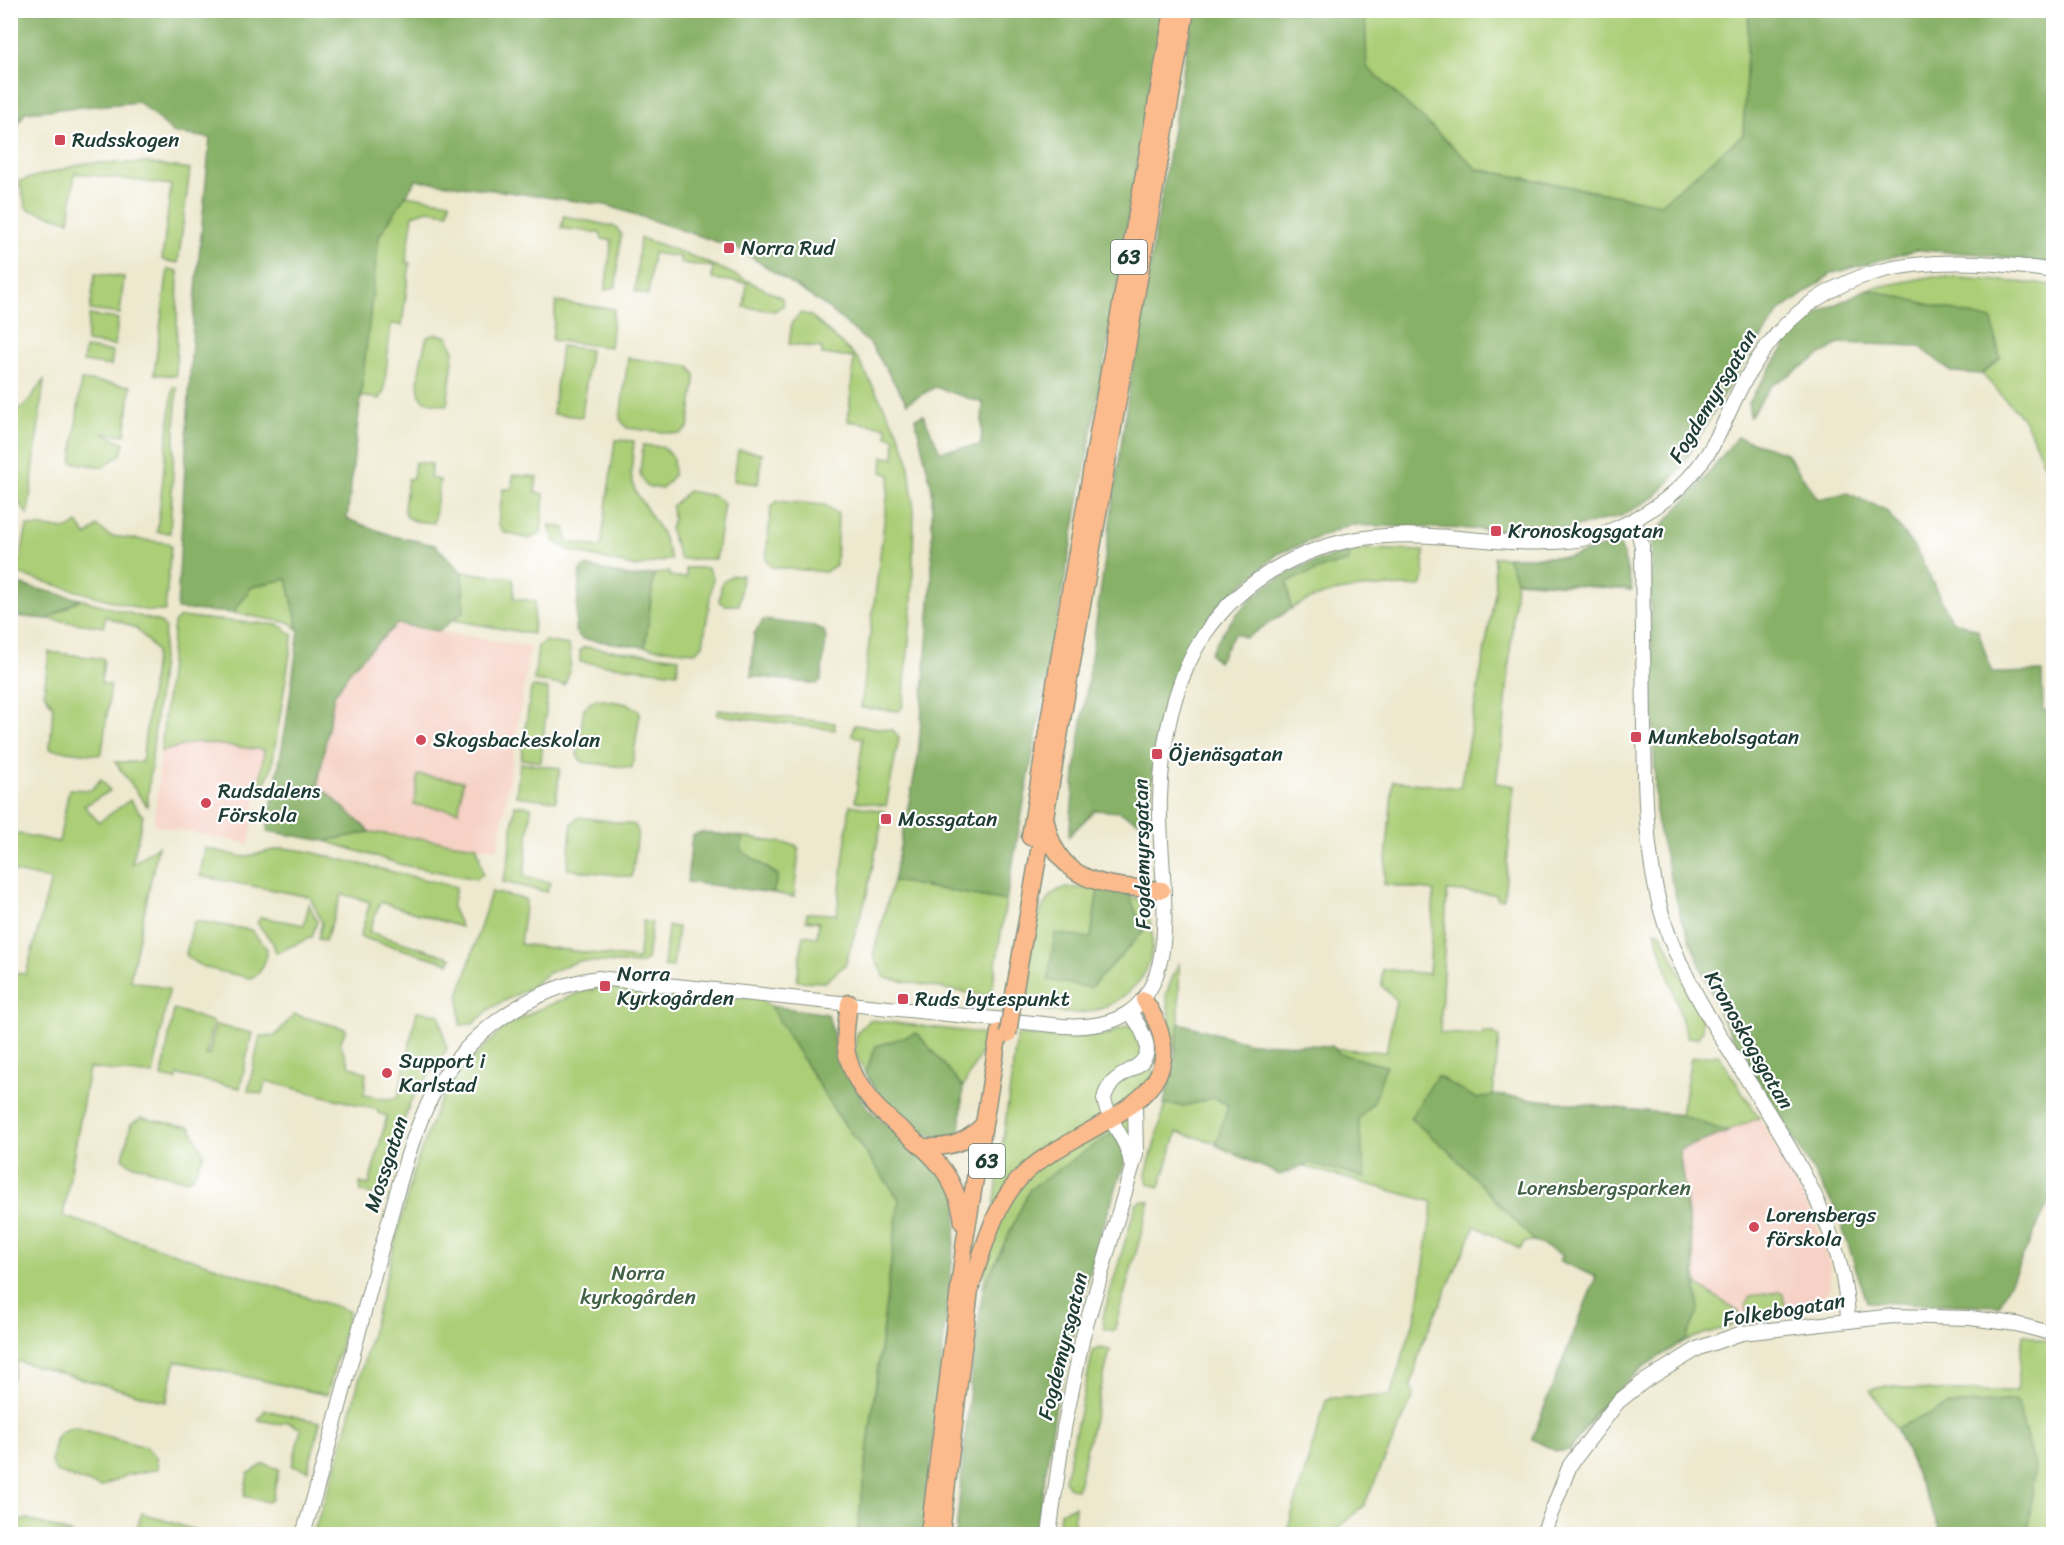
<svg xmlns="http://www.w3.org/2000/svg" width="2064" height="1545" viewBox="0 0 2064 1545" font-family="Sriracha,sans-serif">
  <style>
    .built { fill: #f6d1c5 }
    .green { fill: #abce77; stroke: #658656; stroke-width: 1.5 }
    .forest { fill: #88b168; stroke: #54774e; stroke-width: 1.5 }
    .lines { fill: none; stroke-linecap: round; stroke-linejoin: round }
    .tertiary-casing { stroke: #869281; stroke-width: 16 }
    .primary-casing { stroke: #869281; stroke-width: 19 }
    .tertiary { stroke: #fff; stroke-width: 14 }
    .primary { stroke: #fbbb8d; stroke-width: 16 }
    .primary-bridge-casing { stroke: #869281; stroke-width: 19; stroke-linecap: butt }
    .primary-bridge { stroke: #fbbb8d; stroke-width: 16 }
    .poi-dot { fill: #d1495b; stroke: #fff; stroke-width: 2 }
    .labels { text-anchor: middle; stroke-width: 4.5; stroke-linejoin: round; paint-order: stroke }
    .shield { fill: #fff; stroke: #627771; stroke-width: 1.5 }
    .shield-label { font-size: 20px; font-weight: bold; fill: #1f3d34 }
    .poi-label { font-size: 21px; fill: #1f3d34; stroke: #fff; text-anchor: start }
    .street-label { font-size: 21px; fill: #1f3d34; stroke: #fff }
    .park-label { font-size: 21px; fill: #426145; stroke: #fff }
  </style>
  <rect width="100%" height="100%" fill="#fff"/>
  <filter id="ink" filterUnits="userSpaceOnUse"><feTurbulence type="fractalNoise" baseFrequency=".0167" numOctaves="2"/><feDisplacementMap in="SourceGraphic" scale="12" xChannelSelector="R" yChannelSelector="G"/><feConvolveMatrix kernelMatrix="1 2 1 2 8 2 1 2 1" color-interpolation-filters="sRGB"/></filter>
  <filter id="wash" filterUnits="userSpaceOnUse"><feTurbulence type="fractalNoise" baseFrequency=".008" numOctaves="4" result="noise"/><feDisplacementMap in="SourceGraphic" scale="24" xChannelSelector="R" yChannelSelector="G"/><feGaussianBlur stdDeviation="1.35" result="paint"/><feColorMatrix in="noise" values="0 0 0 0 0 0 0 0 0 0 0 0 0 0 0 0 0 1.4 0 .05"/><feComposite in="paint" operator="in"/></filter>
  <g filter="url(#wash)">
    <rect width="100%" height="100%" fill="#ede8ce"/>
    <g class="built">
      <path d="M397,624L530,647L498,849L370,832L318,784L334,696L352,668Z"/>
      <path d="M196,742L264,750L249,844L154,825L161,752Z"/>
      <path d="M1759,1118L1783,1158L1815,1222L1829,1261L1831,1287L1812,1307L1731,1326L1686,1340L1698,1285L1679,1150Z"/>
    </g>
    <g class="green">
      <path d="M1365,11H1749L1743,135L1660,204L1477,169L1366,67Z"/>
      <path d="M86,163H146L190,169L178,263L162,260L171,185L75,173L69,221L27,209L19,181Z"/>
      <path d="M406,195L450,202L448,213L428,210L413,215L406,262L410,263L402,325L391,324L384,391L380,399L360,396L379,236Z"/>
      <path d="M564,216L616,227L621,234L616,287L605,290L612,240L602,239L600,233L561,228Z"/>
      <path d="M640,238C690,253 736,274 782,298L784,305L775,311L744,307L747,283L712,279L713,267L680,263V257L653,253L648,296L635,291Z"/>
      <path d="M168,269L178,271L176,376L154,374Z"/>
      <path d="M95,274L124,277L120,314L90,310Z"/>
      <path d="M1934,276L2053,285V485L2026,422L1982,374L2000,358L1991,320L1867,289Z"/>
      <path d="M556,302L614,309L610,347L552,340Z"/>
      <path d="M801,313L811,316L858,359L899,434L908,458L914,510L912,607L903,706L899,711L861,708L890,475L882,472L883,457L894,458L895,438L887,436V427L848,421L854,358L822,354V348L789,344L792,322Z"/>
      <path d="M89,315L118,319L115,346L86,342Z"/>
      <path d="M437,334L448,337L454,351L447,405C440,404 430,404 424,400C411,392 423,351 427,337Z"/>
      <path d="M561,346L590,350L582,417L553,414Z"/>
      <path d="M85,348L113,352L111,366L83,362Z"/>
      <path d="M628,358L689,366L695,375V382L688,428L680,434L627,428L620,419Z"/>
      <path d="M44,380L28,515C0,483 22,466 16,433C14,423 9,419 12,410L24,407Z"/>
      <path d="M81,380L131,386L125,435L103,433L124,443L121,454L103,467L72,462Z"/>
      <path d="M173,387L177,388L170,533L157,532Z"/>
      <path d="M615,440L634,441L631,474L635,491L662,533L671,559L636,567L571,551L554,541L549,525L565,528L567,542L601,547Z"/>
      <path d="M643,445L662,447L673,457L674,475L662,489L646,486L640,474Z"/>
      <path d="M738,450L762,453L758,484L734,481Z"/>
      <path d="M415,462L432,464L430,478L440,480L434,523L415,521L407,517L404,509L408,479L413,478Z"/>
      <path d="M513,475L537,477L535,492L544,494L541,533L529,539L503,532L498,523L503,489H512Z"/>
      <path d="M688,491L714,496L724,503L716,559H680L670,530L673,519L672,506Z"/>
      <path d="M777,501L825,505L838,514L836,565L825,572L771,567L766,559L771,507Z"/>
      <path d="M77,523L87,536L97,526L110,536L168,543L171,546L165,611H148L17,574L27,526L68,529Z"/>
      <path d="M1607,546H1620L1622,550L1632,590L1516,581L1504,726L1496,783L1514,786L1504,899H1498L1495,894L1447,891L1440,1033L1482,1035L1483,1032L1494,1033L1499,1038L1493,1095L1681,1115L1691,1058L1718,1054L1759,1118L1679,1150L1698,1285L1739,1312L1731,1326C1717,1330 1701,1334 1687,1340C1637,1362 1599,1406 1570,1450L1556,1451L1532,1439L1596,1277L1560,1261L1563,1255L1534,1241L1525,1242L1520,1249L1475,1226L1422,1344L1411,1386L1414,1395L1364,1505L1331,1534H1286L1326,1401L1331,1398L1390,1396L1417,1311L1433,1202L1177,1132L1160,1187L1148,1184L1146,1174L1163,1114L1175,1053L1166,994L1179,962V1023L1250,1043L1386,1052L1396,1000L1382,986V969L1429,974L1434,891L1384,884L1393,781L1460,788L1495,593L1494,557H1569Z"/>
      <path d="M1367,549L1424,551V577L1421,586C1379,586 1327,586 1291,609L1287,582L1328,566L1349,562V552Z"/>
      <path d="M686,568H708L713,578L703,645L695,652L645,647L654,574L669,572L670,576L686,578Z"/>
      <path d="M462,572L513,578L514,599L535,601L533,634L453,620L464,611Z"/>
      <path d="M732,575H742L739,605H725L719,601L722,583Z"/>
      <path d="M287,578L299,631L291,623L233,613L252,587Z"/>
      <path d="M80,599L160,622L165,628L147,806L115,762H142L156,651L136,628L105,616L104,627L48,619Z"/>
      <path d="M180,617L280,625L293,635L271,771L264,783L260,781L264,750L196,742L161,752L174,623Z"/>
      <path d="M545,641L568,645C573,654 570,676 564,685L534,681L538,646Z"/>
      <path d="M585,647L679,658L677,673L580,662V650Z"/>
      <path d="M49,652L104,659L101,683L111,685L102,752L99,755L50,749L53,706L44,693Z"/>
      <path d="M534,687L548,689L541,762L521,759L531,689Z"/>
      <path d="M596,699L629,704L640,712L632,768L582,762L577,755L584,708Z"/>
      <path d="M719,710L835,723V730L717,715Z"/>
      <path d="M854,725L893,730L899,738L886,806L855,801L863,738L852,736Z"/>
      <path d="M520,763L560,768L556,801L516,796Z"/>
      <path d="M418,775L463,781L459,811L414,805Z"/>
      <path d="M101,779L110,791L84,806L99,822L130,800L143,816L132,864L158,846L130,980L169,989L153,1075L89,1068L63,1216L349,1311L327,1395L176,1361L166,1402L17,1361L11,1383V973L26,974L51,880L11,871L14,833L59,842L69,789L91,790Z"/>
      <path d="M515,805L531,807L524,877L550,882L547,892L503,882L508,863Z"/>
      <path d="M850,805L884,811L866,898L845,965L825,982L797,981L803,935L817,937L819,922L806,920L807,913L837,914Z"/>
      <path d="M579,817L635,825L638,832L632,877L567,869L572,823Z"/>
      <path d="M370,832L477,846L483,874L476,879L403,865L325,841Z"/>
      <path d="M743,837L796,845L799,850L794,897L773,893L778,875L741,850Z"/>
      <path d="M205,848L243,857L283,848L306,851L456,887L452,907L461,927L380,902L369,932L452,958L449,963L360,937L370,902L342,894L325,941L318,939L322,923L310,897L200,876Z"/>
      <path d="M893,881L1006,901L991,997L885,978L873,955Z"/>
      <path d="M1098,888L1091,938L1103,975L1144,931L1128,893C1154,907 1158,944 1146,970C1138,987 1114,1006 1096,1010C1072,1017 1048,1010 1023,1006C1028,976 1029,901 1061,889C1071,886 1087,889 1098,888Z"/>
      <path d="M491,892L526,899L520,944L638,959L643,921L652,923L647,960L641,964L578,961L548,973L529,988L491,1008L473,1024L460,1025L459,996Z"/>
      <path d="M309,904L317,921L312,937L276,953L273,943L257,923L261,917L304,925Z"/>
      <path d="M197,921L251,930L267,949C265,962 263,974 250,978C232,973 197,971 186,954L193,923Z"/>
      <path d="M668,926L678,927L673,967L664,966Z"/>
      <path d="M1655,931L1661,933L1702,1019V1032L1697,1038L1687,1037Z"/>
      <path d="M645,986L760,998L770,1006L835,1111L899,1199L857,1534H313L338,1460L415,1167L437,1107L459,1072L504,1028L537,1010L586,990Z"/>
      <path d="M174,1009L213,1022L206,1055H209L215,1025L252,1033L240,1088L178,1075L176,1080L162,1077Z"/>
      <path d="M417,1011L439,1014L447,1049L410,1102L380,1196L361,1192L360,1183L369,1185L387,1116L378,1113V1110L266,1081L262,1094L248,1091L260,1036H275L294,1014L346,1029L340,1044L350,1066L366,1073L364,1095L387,1099L398,1097Z"/>
      <path d="M870,1020L979,1033L988,1039L963,1087L917,1033L876,1046L865,1073L855,1052L857,1032Z"/>
      <path d="M1129,1025C1141,1027 1154,1033 1155,1047C1158,1072 1135,1130 1127,1155L1030,1189L983,1289L1017,1035L1071,1038L1112,1034L1109,1033Z"/>
      <path d="M141,1118L190,1127L204,1154L192,1178L184,1180L128,1163L123,1158L131,1124Z"/>
      <path d="M1142,1201L1150,1202L1114,1331L1104,1329L1103,1316L1136,1204Z"/>
      <path d="M1779,1292L1783,1294L1786,1312L1756,1314L1749,1318L1745,1305L1750,1296Z"/>
      <path d="M2023,1334L2053,1343V1534H1942L1896,1428L1870,1390L1886,1386L1935,1391H2017Z"/>
      <path d="M1099,1348L1110,1350L1077,1490L1068,1487L1065,1480L1093,1351Z"/>
      <path d="M265,1410L320,1422L308,1470L292,1466L301,1429L287,1421L280,1424L258,1420Z"/>
      <path d="M74,1427L145,1447L156,1457L158,1469L127,1475L101,1487L56,1472L51,1462L55,1440L60,1432Z"/>
      <path d="M264,1464L279,1469L272,1500L268,1502L244,1496L248,1474Z"/>
      <path d="M1075,1506L1073,1534H1058L1060,1512Z"/>
      <path d="M142,1513L207,1534H135Z"/>
      <path d="M27,1519L73,1534H13L17,1522Z"/>
    </g>
    <g class="forest">
      <path d="M11,11H1162L1109,336L1006,901L893,881L918,758L932,578V489L915,418L923,415L940,451L981,445L983,403L935,387L907,403L871,345L827,307L739,249L606,205L416,180L379,236L347,519L393,536L435,545L462,572L464,611L439,631L397,624L352,668L334,696L318,784L370,832L325,841L267,831L286,726L299,631L287,579L252,587L233,613L177,609L193,323L210,138L174,133L139,102L25,112L11,135Z"/>
      <path d="M1193,11H1365L1367,67L1477,169L1660,204L1743,135L1749,11H2053V264L1981,254L1917,250L1833,273L1780,311L1733,378L1681,468L1655,497L1621,516L1555,532L1349,525L1278,554L1220,603L1179,660L1156,736L1151,810L1142,823L1119,812L1095,810L1069,836L1076,764L1131,375Z"/>
      <path d="M1867,289L1992,320L2000,358L1982,374L1952,372L1919,346L1840,343L1771,386L1750,417L1748,403L1787,343L1820,312Z"/>
      <path d="M1737,437L1786,453L1818,499L1847,493L1886,510L1918,553L1951,620L1978,630L1992,673L2042,672L2043,711L2053,710V1194L1999,1306L1867,1302L1837,1211L1723,1022L1681,917L1656,820L1650,591L1652,536L1699,486Z"/>
      <path d="M1607,546H1620L1622,550L1632,590L1516,580L1507,557H1569Z"/>
      <path d="M1349,552V562L1328,566L1287,582L1291,609L1246,638L1235,633L1218,662L1210,653C1242,595 1284,567 1349,552Z"/>
      <path d="M585,566L633,577L654,574L645,647L582,639L575,631L580,570Z"/>
      <path d="M13,583L80,599L48,619L12,616L10,584Z"/>
      <path d="M763,620L815,626L824,631L826,639L821,680L817,684L751,676L754,634Z"/>
      <path d="M701,832L743,837L741,850L778,876L773,893L687,882L692,836Z"/>
      <path d="M1098,888L1128,893L1144,931L1090,988L1048,980L1055,933L1091,938Z"/>
      <path d="M770,1006L828,1014L839,1058L868,1109L960,1186L923,1534H857L899,1199L835,1111Z"/>
      <path d="M1179,1023L1250,1043L1332,1046L1340,1054L1386,1066L1373,1103L1358,1119L1366,1178L1309,1163L1280,1175L1216,1145L1228,1105L1213,1098L1185,1106L1164,1104L1175,1053Z"/>
      <path d="M917,1033L963,1087L960,1135C916,1146 885,1106 865,1073L876,1046Z"/>
      <path d="M1437,1076L1477,1099L1493,1095L1681,1115L1728,1132L1679,1150L1699,1309L1686,1340L1641,1368L1594,1413L1570,1450L1556,1451L1532,1439L1596,1277L1560,1261L1563,1255L1534,1241L1449,1151L1410,1118Z"/>
      <path d="M1112,1133L1127,1155L1098,1242L1057,1399L1036,1534H956L971,1376L983,1289L1030,1189Z"/>
      <path d="M2016,1400L2035,1466L2028,1534H1942L1896,1428L1950,1405Z"/>
    </g>
  </g>
  <g filter="url(#ink)">
    <g class="lines">
      <defs>
        <g id="tertiary">
          <path d="M1635,521L1642,546C1643,606 1643,667 1644,727C1645,800 1645,878 1673,946C1723,1069 1844,1184 1848,1320"/>
          <path d="M1130,1012C1177,1078 1112,1059 1104,1099C1108,1123 1128,1139 1131,1164"/>
          <path d="M303,1534C334,1435 357,1332 386,1232C399,1186 410,1137 433,1094C466,1034 530,988 598,978L1063,1026C1203,1035 1156,883 1160,797C1162,741 1173,683 1204,635C1245,574 1314,540 1385,536C1427,533 1469,540 1511,542C1545,543 1581,544 1612,530C1652,513 1684,490 1708,453C1723,430 1731,404 1745,380C1813,256 1927,252 2054,271"/>
          <path d="M1049,1534L1064,1428L1083,1336L1136,1154L1135,1104"/>
          <path d="M1543,1534L1570,1465L1618,1402L1643,1382L1699,1348L1742,1333L1893,1316L1970,1318L2016,1324L2054,1334"/>
        </g>
        <g id="primary">
          <path d="M1046,821C1057,885 1108,886 1162,890"/>
          <path d="M1030,837L1070,592L1173,10"/>
          <path d="M1013,1000L1186,10"/>
          <path d="M849,1003C847,1021 843,1041 848,1058C870,1135 953,1135 963,1223"/>
          <path d="M926,1147C951,1148 967,1142 984,1124"/>
          <path d="M971,1286C984,1248 994,1204 1023,1175C1077,1121 1214,1103 1144,1000"/>
          <path d="M929,1534L965,1240L999,1032"/>
          <path d="M941,1534L972,1273"/>
        </g>
      </defs>
      <use href="#tertiary" class="tertiary-casing"/>
      <use href="#primary" class="primary-casing"/>
      <use href="#tertiary" class="tertiary"/>
      <use href="#primary" class="primary"/>
      <defs>
        <path id="primary-bridge" d="M1008,1034L1013,1000"/>
      </defs>
      <use href="#primary-bridge" class="primary-bridge-casing"/>
      <use href="#primary-bridge" class="primary-bridge"/>
    </g>
  </g>
  <g class="poi-dot">
    <rect x="54" y="134" width="12" height="12" rx="3"/>
    <rect x="723" y="242" width="12" height="12" rx="3"/>
    <rect x="1490" y="525" width="12" height="12" rx="3"/>
    <rect x="1630" y="731" width="12" height="12" rx="3"/>
    <circle cx="421" cy="740" r="6"/>
    <rect x="1151" y="748" width="12" height="12" rx="3"/>
    <circle cx="206" cy="803" r="6"/>
    <rect x="880" y="813" width="12" height="12" rx="3"/>
    <rect x="599" y="980" width="12" height="12" rx="3"/>
    <rect x="897" y="993" width="12" height="12" rx="3"/>
    <circle cx="387" cy="1073" r="6"/>
    <circle cx="1754" cy="1227" r="6"/>
  </g>
  <g class="labels">
    <g class="shield">
      <rect x="1111" y="240" width="36" height="34" rx="4.5"/>
      <rect x="969" y="1144" width="36" height="34" rx="4.5"/>
    </g>
    <g class="shield-label">
      <text x="1129" y="264">63</text>
      <text x="987" y="1168">63</text>
    </g>
    <g class="poi-label">
      <text x="72" y="147">Rudsskogen</text>
      <text x="741" y="255">Norra Rud</text>
      <text x="1508" y="538">Kronoskogsgatan</text>
      <text x="1648" y="744">Munkebolsgatan</text>
      <text x="433" y="747">Skogsbackeskolan</text>
      <text x="1169" y="761">Öjenäsgatan</text>
      <text x="218" y="798">Rudsdalens<tspan x="218" dy="24">Förskola</tspan></text>
      <text x="898" y="826">Mossgatan</text>
      <text x="617" y="981">Norra<tspan x="617" dy="24">Kyrkogården</tspan></text>
      <text x="915" y="1006">Ruds bytespunkt</text>
      <text x="399" y="1068">Support i<tspan x="399" dy="24">Karlstad</tspan></text>
      <text x="1766" y="1222">Lorensbergs<tspan x="1766" dy="24">förskola</tspan></text>
    </g>
    <g class="street-label">
      <text transform="translate(1713 396) rotate(-59)" y="7">Fogdemyrsgatan</text>
      <text transform="translate(1142 854) rotate(-91)" y="7">Fogdemyrsgatan</text>
      <text transform="translate(1749 1040) rotate(60)" y="7">Kronoskogsgatan</text>
      <text transform="translate(386 1164) rotate(-72)" y="7">Mossgatan</text>
      <text transform="translate(1784 1310) rotate(-9)" y="7">Folkebogatan</text>
      <text transform="translate(1063 1346) rotate(-76)" y="7">Fogdemyrsgatan</text>
    </g>
    <g class="park-label">
      <text x="1604" y="1195">Lorensbergsparken</text>
      <text x="638" y="1280">Norra<tspan x="638" dy="24">kyrkogården</tspan></text>
    </g>
  </g>
  <rect width="2064" height="1545" fill="none" stroke="#fff" stroke-width="36"/>
</svg>
